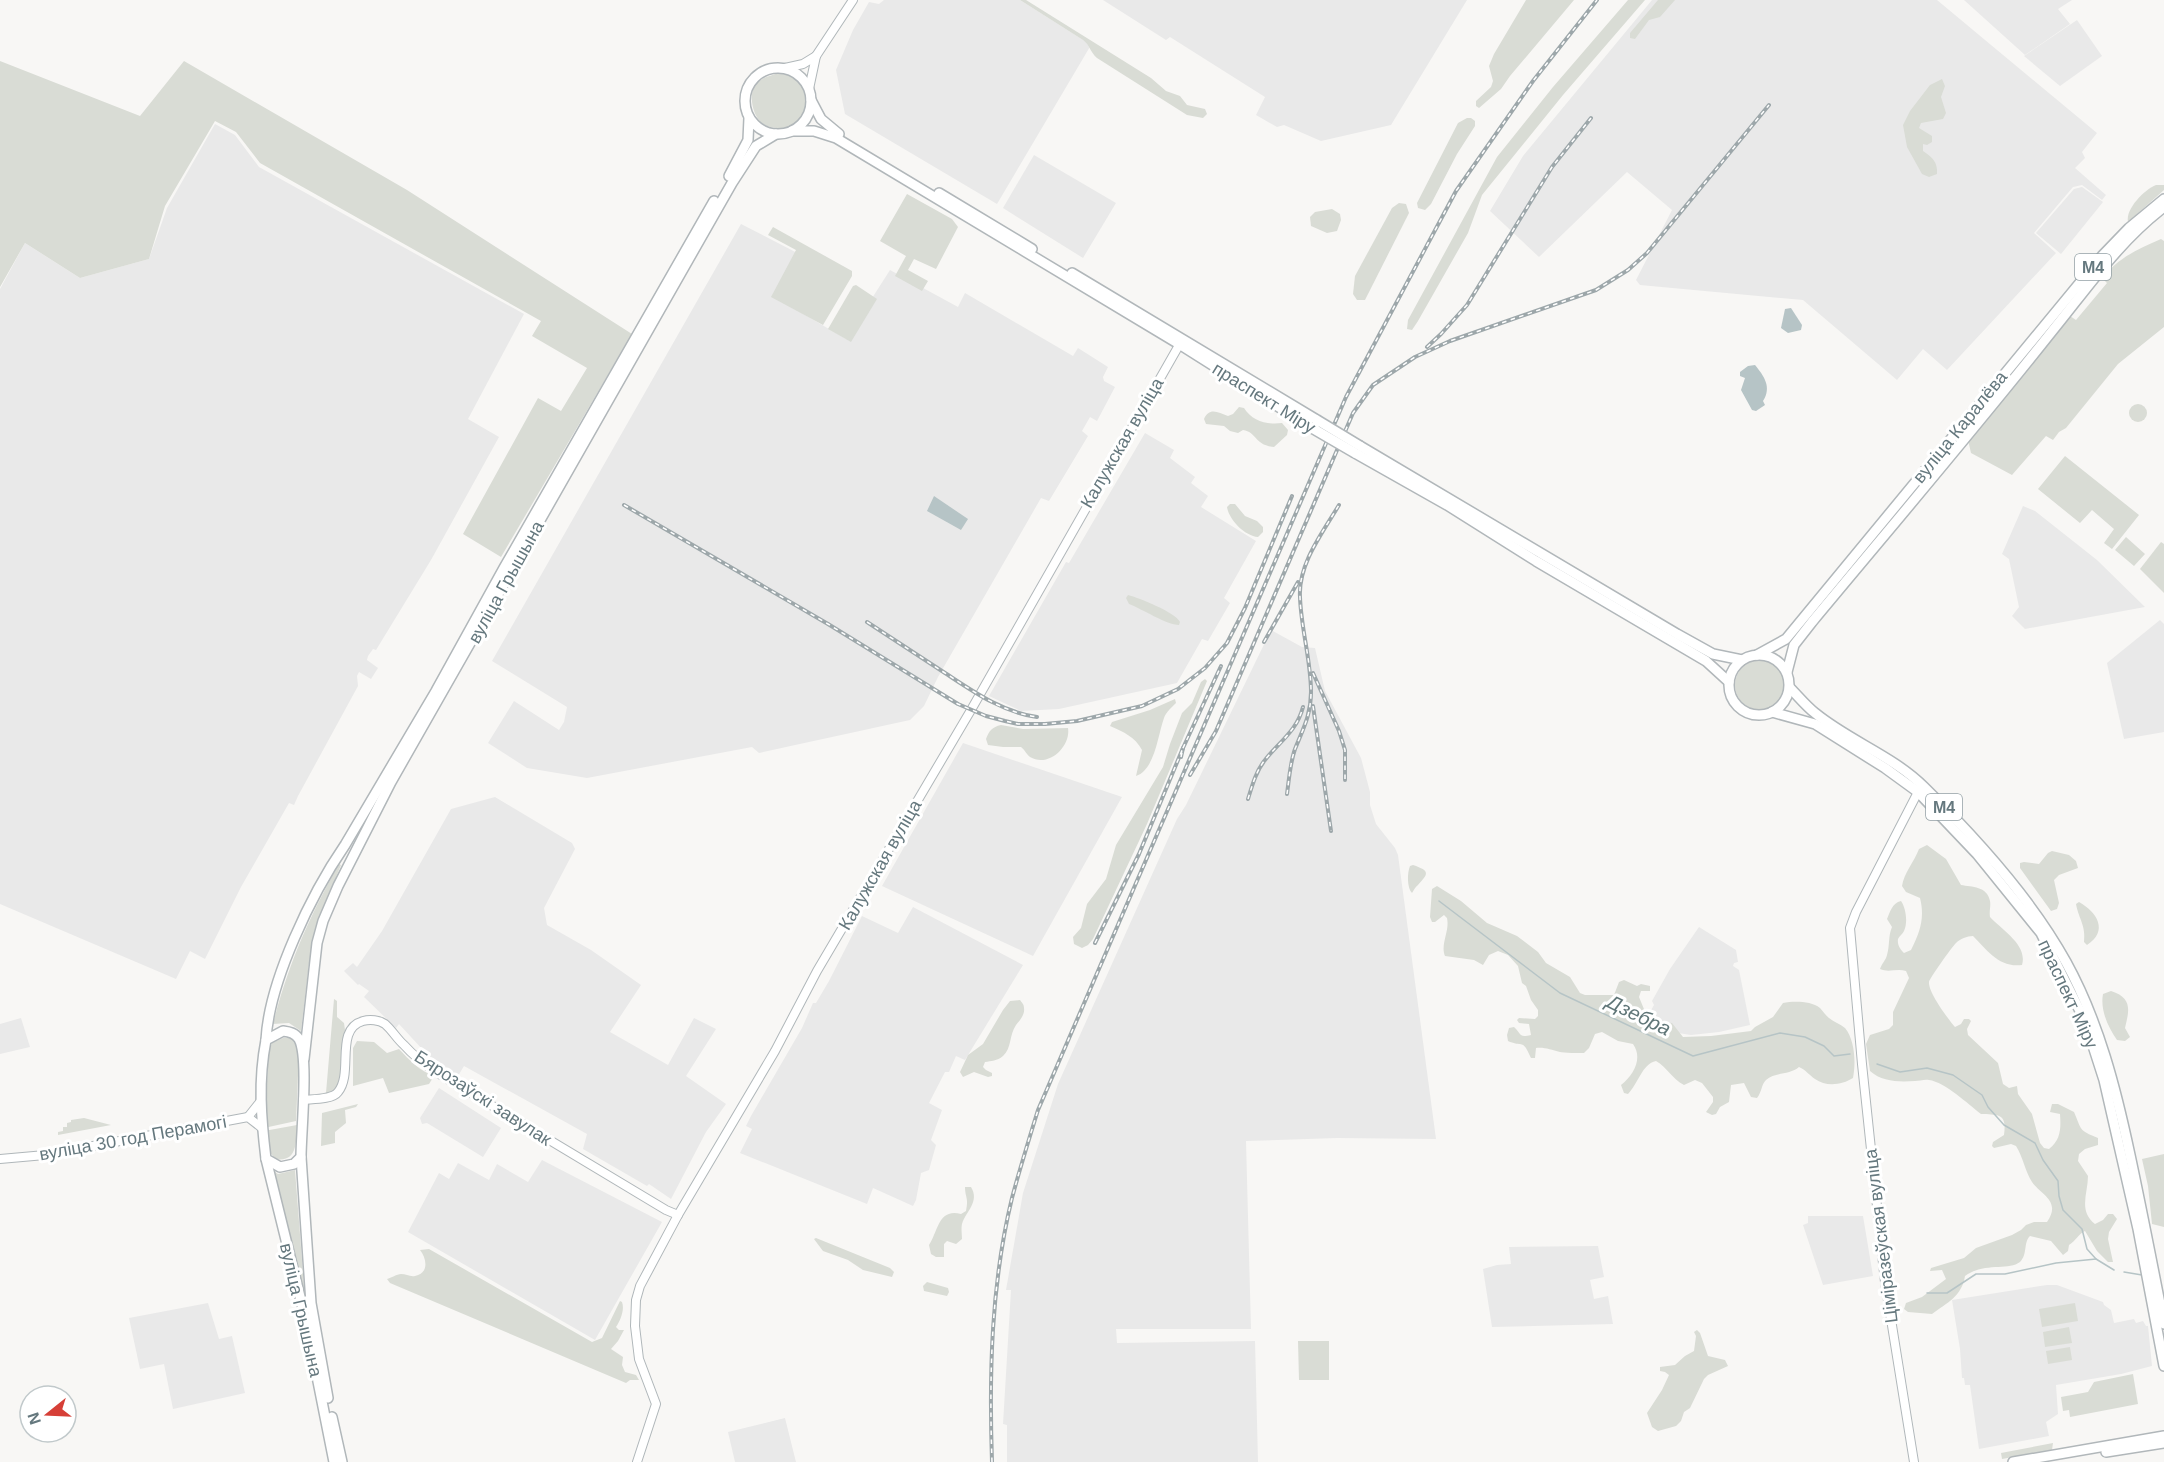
<svg xmlns="http://www.w3.org/2000/svg" width="2164" height="1462" viewBox="0 0 2164 1462" font-family="Helvetica,sans-serif">
  <style>
    .built { fill: #e9e9e9 }
    .green { fill: #d9dcd5 }
    .water { fill: #b6c4c6 }
    .lines { fill: none; stroke-linecap: round; stroke-linejoin: round }
    .stream { stroke: #b6c4c6; stroke-width: 1.5 }
    .secondary-casing { stroke: #b0b7ba; stroke-width: 10 }
    .primary-casing { stroke: #b1b7ba; stroke-width: 12 }
    .secondary { stroke: #fff; stroke-width: 8 }
    .primary { stroke: #fff; stroke-width: 9 }
    .rail-casing { stroke: #9da7aa; stroke-width: 4 }
    .rail { stroke: #fff; stroke-width: 1.5; stroke-dasharray: 4.5; stroke-linecap: butt }
    .primary-bridge-casing { stroke: #b1b7ba; stroke-width: 12; stroke-linecap: butt }
    .primary-bridge { stroke: #fff; stroke-width: 9 }
    .labels { text-anchor: middle; stroke-width: 6; stroke-linejoin: round; paint-order: stroke }
    .shield { fill: #fff; stroke: #93a0a5; stroke-width: 1.5 }
    .shield-label { font-size: 16px; font-weight: bold; fill: #65787e }
    .street-label { font-size: 18px; fill: #65787e; stroke: #fff }
    .water-label { font-size: 20px; font-style: italic; fill: #607678; stroke: #fff }
  </style>
  <rect width="100%" height="100%" fill="#f8f7f5"/>
  <g class="built">
    <path d="M884,0H1020L1091,45L997,204L845,114L836,70L853,30L869,2L879,4Z"/>
    <path d="M1103,0H1467L1391,125L1321,141L1284,125L1277,127L1256,115L1265,97L1170,37L1166,40Z"/>
    <path d="M1652,0H1937L2097,133L2082,152L2085,158L2075,168L2106,195L2102,200L2082,185L2073,187L2034,233L2056,253L1947,370L1923,349L1897,380L1803,300L1640,285L1636,280L1672,210L1627,172L1539,257L1490,211L1523,156Z"/>
    <path d="M1964,0H2072L2058,9L2070,24L2025,55Z"/>
    <path d="M2077,20L2102,56L2060,86L2024,56Z"/>
    <path d="M215,124L235,135L259,167L524,314L468,419L499,437L431,560L376,650L373,649L368,656L367,660L378,668L371,679L359,672L357,676L358,686L298,796L294,805L289,803L241,887L205,959L190,951L176,979L0,904V289L25,243L80,278L149,259L167,208Z"/>
    <path d="M1034,155L1116,203L1083,258L1003,208Z"/>
    <path d="M2082,187L2103,202L2061,254L2036,233L2074,189Z"/>
    <path d="M741,224L805,257L778,299L846,339L890,270L958,307L965,293L1073,356L1078,348L1108,367L1103,377L1104,381L1115,387L1097,421L1090,417L1082,431L1088,436L1049,501L1041,498L938,677L924,706L910,720L759,753L752,747L587,778L527,768L488,743L514,701L559,730L564,722L567,707L492,661Z"/>
    <path d="M1145,433L1174,450L1170,458L1195,477L1191,483L1208,496L1201,507L1256,541L1224,598L1230,603L1208,641L1202,639L1177,683L1059,709L1021,711L989,696L1066,562L1069,563Z"/>
    <path d="M2023,506L2035,511L2097,560L2145,607L2025,629L2012,616L2019,607L2009,559L2002,554Z"/>
    <path d="M2160,620L2164,624V732L2124,739L2107,663Z"/>
    <path d="M1271,630L1302,647L1315,648L1325,691L1361,758L1370,792V805L1376,824L1395,848L1398,855L1436,1139L1337,1138L1246,1141L1251,1329H1116L1117,1343L1255,1341L1258,1462H1007V1425L1003,1424L1011,1290H1006L1023,1193L1058,1084L1177,819L1186,805Z"/>
    <path d="M963,743L1122,797L1033,956L882,886Z"/>
    <path d="M495,797L572,843L575,849L544,908L547,925L591,950L641,985L610,1032L668,1065L694,1018L716,1029L686,1076L726,1104L706,1132L671,1199L649,1184L647,1186L583,1149L587,1134L464,1066L458,1076L435,1063L399,1024L396,1028L364,997L369,991L359,984L358,985L344,971L353,963L357,967L382,931L451,809Z"/>
    <path d="M913,907L1023,965L965,1060L956,1056L949,1072H945L929,1103L942,1110L931,1140L936,1145L929,1170L921,1173L916,1200L913,1206L873,1188L867,1204L740,1153L752,1129L746,1126L751,1116L802,1028L813,1003H816L829,981L862,916L898,933Z"/>
    <path d="M1699,927L1736,950L1738,962L1734,963L1733,966L1739,970L1750,1025L1719,1032L1691,1035L1665,1031L1646,1019L1654,1005L1652,1001L1670,969Z"/>
    <path d="M21,1018L30,1047L0,1054V1024Z"/>
    <path d="M439,1088L501,1128L483,1157L427,1123L422,1124L420,1118Z"/>
    <path d="M542,1160L662,1222L595,1340L408,1232L439,1173L449,1179L458,1163L489,1180L497,1164L528,1182Z"/>
    <path d="M1808,1216H1863L1873,1276L1823,1285L1803,1225L1808,1223Z"/>
    <path d="M1598,1246L1604,1277L1590,1280L1594,1299L1608,1296L1613,1324L1492,1327L1483,1269L1497,1265L1511,1264L1509,1247Z"/>
    <path d="M2047,1285H2057L2103,1302L2104,1305L2111,1310L2114,1323L2134,1319L2136,1323L2143,1321L2146,1326H2148L2152,1366L2121,1374L2056,1385L2058,1414L2046,1422L2049,1436L1979,1449L1970,1385H1965L1964,1378H1962L1960,1349L1952,1300Z"/>
    <path d="M208,1303L219,1339L232,1336L245,1393L173,1409L164,1364L140,1369L129,1318Z"/>
    <path d="M785,1418L796,1462H735L728,1432Z"/>
  </g>
  <g class="green">
    <path d="M1020,0H1026L1151,78L1166,91L1180,96L1187,105L1205,109L1207,114L1203,118L1187,115L1097,58C1090,52 1090,45 1083,40Z"/>
    <path d="M1526,0H1574L1510,76L1501,89L1479,108L1476,106V101L1491,87L1493,81L1489,66L1494,54Z"/>
    <path d="M1628,0H1645L1563,95L1482,195L1468,233L1418,321L1412,330L1407,329L1408,320L1497,157L1553,87Z"/>
    <path d="M1658,0H1675L1660,17L1649,20L1635,39L1630,38V33Z"/>
    <path d="M0,61L140,116L184,61L407,190L632,334L501,557L463,534L538,398L561,411L587,368L532,336L541,321L260,163L236,132L215,121L165,206L149,259L80,278L25,243L0,287Z"/>
    <path d="M780,73C815,75 820,129 779,128C773,128 767,127 762,123C756,118 753,110 752,102C750,83 762,77 780,73Z"/>
    <path d="M1942,79L1945,86L1941,97L1946,113L1943,119L1921,123L1919,128L1932,136V142L1927,145L1923,144V151C1932,157 1938,162 1937,174L1929,177L1922,174L1907,147L1903,125L1910,111L1930,85Z"/>
    <path d="M1467,118H1471L1475,121V126L1457,154L1431,204L1425,210L1418,208L1417,203L1458,123Z"/>
    <path d="M2156,185H2164V190L2128,222C2125,209 2145,189 2156,185Z"/>
    <path d="M907,194L952,219L958,227L936,269L914,259L908,270L928,281L922,291L895,276L906,256L880,241Z"/>
    <path d="M1399,203L1406,204L1409,213L1365,300H1357L1353,294L1355,276L1392,208Z"/>
    <path d="M1332,209L1340,214L1341,220L1337,231L1327,233L1311,226L1310,217L1315,212Z"/>
    <path d="M773,227L852,271V276L823,325L771,297L796,250L768,235Z"/>
    <path d="M2161,239L2164,241V327L2118,364L2066,428L2059,432L2053,440L2046,436L2012,475L1971,453L1968,440L2070,316L2076,320L2107,283L2102,278C2118,258 2138,249 2161,239Z"/>
    <path d="M856,285L877,299L851,342L828,329L853,286Z"/>
    <circle cx="2138" cy="413" r="9"/>
    <path d="M1239,407L1244,408C1252,421 1267,425 1282,423L1288,430L1287,435L1274,447C1254,445 1257,432 1243,430L1238,433L1230,431L1224,426L1206,424L1204,419C1209,407 1218,412 1228,416L1233,414Z"/>
    <path d="M2065,456L2139,515L2112,549L2104,543L2114,529L2092,510L2080,523L2038,489Z"/>
    <path d="M1230,504H1235L1245,516L1257,521L1263,527V532L1258,537C1245,536 1229,520 1227,507Z"/>
    <path d="M2126,537L2145,554L2134,566L2115,550Z"/>
    <path d="M2161,542L2164,544V593L2140,569Z"/>
    <path d="M1128,595C1139,598 1175,612 1180,622L1179,625C1167,625 1142,609 1129,604L1126,598Z"/>
    <circle cx="1760" cy="685" r="25"/>
    <path d="M1205,679L1207,681L1147,824L1093,939L1088,945L1082,948L1074,944L1073,937L1081,928L1087,904L1106,879L1116,845L1163,767L1170,744L1182,713L1192,703L1201,682Z"/>
    <path d="M1175,699L1176,703C1172,707 1166,712 1164,718C1158,734 1155,770 1136,776L1142,750C1135,737 1124,732 1110,726L1112,722L1150,710Z"/>
    <path d="M1001,725L1023,729L1068,728C1071,746 1049,768 1030,757C1027,755 1025,750 1021,747H1003L988,745L986,739C989,731 992,727 1001,725Z"/>
    <path d="M1927,845L1946,859L1961,885C1972,887 1987,886 1990,901C1991,906 1989,911 1990,917C2002,930 2028,945 2022,965C1999,968 1987,950 1973,936C1967,936 1960,939 1956,943C1952,947 1929,979 1929,982C1928,992 1948,1019 1955,1027L1961,1024L1964,1019H1969L1971,1021L1967,1029L1968,1035L1998,1063L2003,1084L2009,1088L2017,1086L2018,1094L2032,1114L2040,1143L2044,1148L2049,1149C2061,1140 2061,1128 2060,1114L2050,1112L2052,1104H2058L2074,1112C2082,1130 2078,1130 2098,1138V1145L2085,1149L2079,1154L2078,1161L2088,1176C2088,1193 2078,1211 2095,1224L2103,1220L2108,1214H2113L2117,1219L2109,1232L2108,1239L2113,1262H2108L2097,1251L2085,1231C2078,1234 2076,1241 2069,1245L2068,1251L2063,1255L2051,1241L2030,1236C2023,1243 2028,1254 2020,1262C2008,1271 1984,1262 1965,1276C1962,1296 1947,1303 1932,1314L1908,1312L1904,1309L1906,1303L1922,1297L1946,1279L1942,1270L1930,1271L1931,1268L1964,1258L1976,1248L2012,1235L2021,1230L2026,1225L2034,1222H2047C2062,1201 2040,1194 2032,1182C2025,1171 2023,1157 2016,1146L2011,1144L1994,1148L1992,1146L1993,1142L2004,1135C2007,1113 1999,1115 1981,1114C1968,1104 1945,1082 1929,1080C1925,1079 1919,1081 1915,1081C1899,1082 1882,1082 1870,1071L1866,1044L1870,1035L1889,1029L1893,1025V1012L1909,978L1906,971C1897,968 1889,973 1880,969C1882,963 1886,960 1887,955C1890,945 1888,936 1892,927L1887,919C1890,912 1892,903 1901,901C1906,908 1908,923 1904,931C1903,934 1899,936 1898,939C1897,945 1901,950 1904,953L1911,950C1920,932 1925,918 1920,898L1906,892L1902,886C1904,873 1914,862 1919,849Z"/>
    <path d="M2052,851L2069,855L2076,861L2078,868L2059,875L2054,880L2059,903L2057,909L2051,911L2020,868V863L2024,862L2039,864L2048,853Z"/>
    <path d="M339,864L341,865L318,921L309,963L301,1031L289,1023L273,1024C288,965 309,917 339,864Z"/>
    <path d="M1413,865C1431,871 1428,874 1418,885C1415,887 1414,890 1412,893C1407,888 1407,873 1410,866Z"/>
    <path d="M1437,886L1461,901L1487,923L1517,936L1538,952L1546,963L1570,977L1580,993L1585,995H1614L1619,982L1624,980L1637,986L1641,984L1650,986V991H1641L1639,997L1646,1014L1664,1022L1672,1023L1683,1037L1711,1036L1751,1031L1755,1027L1773,1017L1783,1003C1794,1001 1811,1001 1820,1008C1823,1011 1825,1015 1829,1018C1834,1022 1840,1024 1845,1028C1855,1040 1856,1063 1853,1078C1842,1085 1826,1087 1815,1079C1809,1075 1806,1070 1799,1067C1790,1075 1775,1072 1766,1080C1761,1085 1762,1092 1757,1098L1751,1097L1744,1083L1731,1085L1729,1102L1720,1107L1716,1114L1712,1115L1706,1112L1713,1102V1097L1702,1083L1695,1080L1684,1085C1672,1079 1667,1067 1656,1061C1642,1064 1638,1084 1628,1094L1624,1093L1621,1085C1634,1075 1643,1058 1633,1044L1618,1041L1602,1032L1595,1034L1589,1048L1584,1053C1580,1053 1563,1053 1560,1052C1551,1050 1545,1047 1536,1048L1535,1058H1531C1522,1038 1524,1048 1508,1041L1507,1035L1509,1028L1514,1027C1522,1034 1518,1038 1531,1035L1529,1024L1519,1023L1517,1020L1519,1018L1535,1019L1538,1016V1010L1531,1000L1526,986L1522,983L1518,966L1508,955L1498,951L1489,955L1483,965L1474,960L1445,956C1440,944 1450,931 1447,918L1444,915L1435,922H1432L1430,917L1432,889Z"/>
    <path d="M2079,902C2097,912 2109,931 2087,945L2084,942C2086,925 2079,920 2076,904Z"/>
    <path d="M2111,991C2133,998 2129,1011 2125,1028L2130,1037L2125,1041L2117,1040C2108,1027 2100,1010 2103,994Z"/>
    <path d="M334,999L337,1001V1017L344,1023L345,1030L341,1085L337,1091L326,1093Z"/>
    <path d="M1020,1000C1022,1003 1024,1004 1024,1008C1025,1015 1020,1020 1016,1025C1009,1035 1012,1048 1003,1056C997,1061 991,1061 985,1062L983,1067L986,1070L992,1073V1076L988,1077L974,1072L963,1077L960,1072L968,1055L983,1044L1003,1010L1010,1001Z"/>
    <path d="M283,1038H291L296,1043L299,1053L296,1121L264,1128L269,1051L272,1043Z"/>
    <path d="M357,1041L374,1042L387,1053L399,1049C409,1060 420,1071 434,1076L429,1084L389,1093L383,1078L353,1086V1048Z"/>
    <path d="M358,1104L356,1107L345,1110L346,1123L335,1132V1143L321,1146L322,1113Z"/>
    <path d="M84,1118L111,1125L58,1135V1132L63,1131V1127H67V1123L71,1122V1120Z"/>
    <path d="M297,1125C296,1141 298,1163 275,1159L270,1152L264,1131Z"/>
    <path d="M2164,1154V1227L2152,1224L2148,1186L2142,1159Z"/>
    <path d="M272,1170L278,1174L295,1170L305,1299Z"/>
    <path d="M965,1187H971C980,1202 966,1211 962,1224C961,1228 962,1235 962,1239L956,1244L947,1241L944,1244V1257H936L931,1254L929,1245C938,1232 938,1208 961,1214L966,1211C969,1198 965,1197 965,1187Z"/>
    <path d="M816,1238L890,1268L894,1272L892,1277L863,1270L848,1260L823,1251L814,1239Z"/>
    <path d="M429,1249L592,1342L602,1338L620,1301L622,1302C625,1310 620,1321 616,1327L619,1330H624L618,1341L611,1349L623,1357L622,1365L625,1372L636,1375L639,1380H630L626,1383L390,1283L387,1279C391,1278 397,1274 401,1274C406,1274 410,1277 415,1276C429,1273 427,1259 420,1250Z"/>
    <path d="M927,1282L948,1288L949,1292L947,1296L924,1291L923,1286Z"/>
    <path d="M2075,1303L2078,1321L2042,1327L2039,1309Z"/>
    <path d="M2069,1327L2072,1343L2045,1347L2043,1332Z"/>
    <path d="M1697,1330L1700,1333L1708,1356L1725,1360L1728,1366L1708,1375L1704,1379L1690,1408L1684,1412L1681,1421L1676,1426L1658,1431L1652,1427L1647,1413L1662,1390L1669,1375L1665,1372L1660,1371V1367L1675,1365L1685,1356L1694,1351L1696,1336L1694,1332Z"/>
    <path d="M1298,1341H1329V1380H1299Z"/>
    <path d="M2070,1347L2072,1360L2048,1364L2046,1351Z"/>
    <path d="M2133,1374L2138,1404L2070,1417L2069,1410L2063,1411L2061,1397L2088,1392L2094,1382Z"/>
    <path d="M2053,1443L2052,1450L2002,1459L2001,1453Z"/>
  </g>
  <g class="water">
    <path d="M1791,308L1802,325L1801,330L1788,333L1781,328L1785,309Z"/>
    <path d="M1755,365C1764,376 1772,387 1763,401L1765,405L1756,411L1752,410L1741,390L1745,378L1740,376V372L1748,366Z"/>
    <path d="M934,496L968,519L961,530L927,511Z"/>
  </g>
  <g class="lines">
    <g class="stream">
      <path d="M1439,901L1560,993L1693,1056L1780,1033L1805,1037L1824,1046L1834,1056L1850,1054"/>
      <path d="M1877,1064L1900,1072L1927,1068L1953,1075L1982,1095L1988,1107L2004,1125L2035,1143L2043,1160L2058,1181L2059,1196L2063,1210L2082,1229L2087,1249L2096,1259L2114,1270"/>
      <path d="M2124,1272L2142,1275"/>
      <path d="M1927,1293H1947L1976,1274H2005L2056,1263L2096,1259"/>
    </g>
    <defs>
      <g id="secondary">
        <path d="M785,68L803,64L816,56"/>
        <path d="M809,89L816,56L853,0"/>
        <path d="M303,1100C312,1099 332,1100 338,1092C354,1073 334,1029 363,1021C370,1019 379,1020 385,1024C392,1030 397,1039 404,1045C413,1055 424,1064 436,1072L666,1210L678,1215"/>
        <path d="M248,1117L260,1102"/>
        <path d="M0,1159L45,1155L248,1117L262,1128"/>
        <path d="M637,1462L656,1404L639,1359L635,1326L636,1300L640,1286L678,1215L775,1051L817,971L971,710L1182,340"/>
        <path d="M1914,1462L1885,1282L1862,1064L1850,928L1856,912L1918,792"/>
      </g>
      <g id="primary">
        <circle cx="778" cy="101" r="33"/>
        <path d="M811,100L821,119L839,134"/>
        <path d="M792,131H814L836,138L1179,344L1312,428"/>
        <path d="M729,176L748,140L749,118"/>
        <path d="M939,193L1032,249"/>
        <path d="M1072,273L1317,420"/>
        <path d="M1360,446L1677,634L1713,654L1742,660"/>
        <path d="M1355,453L1447,505L1536,561L1706,661L1729,682"/>
        <circle cx="1759" cy="685" r="30"/>
        <path d="M1757,655L1786,639L2102,256L2129,228L2164,199"/>
        <path d="M1787,672L1794,645L1812,622C1891,527 1972,432 2049,335C2086,290 2117,243 2164,207"/>
        <path d="M1790,688C1798,696 1806,706 1815,713C1849,741 1893,756 1924,787C1976,838 2031,898 2066,962C2099,1022 2116,1089 2130,1155C2142,1211 2153,1268 2164,1324"/>
        <path d="M1772,712L1815,724L1885,768L1918,792L1977,854L2041,933L2085,1021L2104,1080L2138,1229L2164,1366"/>
        <path d="M283,1031C290,1032 295,1033 299,1039C309,1057 301,1132 301,1157L294,1164L280,1167L266,1159C261,1118 258,1081 266,1040Z"/>
        <path d="M266,1040C269,981 312,893 345,845L436,691L504,568L714,201"/>
        <path d="M304,1059L317,943L323,921L338,886L391,782L732,183L756,146L776,134"/>
        <path d="M301,1157L311,1303L328,1398"/>
        <path d="M266,1159L306,1321L334,1462"/>
        <path d="M332,1417L342,1462"/>
        <path d="M2106,1452L2164,1443"/>
        <path d="M2013,1462L2164,1436"/>
      </g>
    </defs>
    <use href="#secondary" class="secondary-casing"/>
    <use href="#primary" class="primary-casing"/>
    <use href="#secondary" class="secondary"/>
    <use href="#primary" class="primary"/>
    <defs>
      <g id="rail">
        <path d="M1427,347L1441,334L1467,305L1552,167L1591,118"/>
        <path d="M624,505L828,624L958,704L986,716L1005,721L1018,724H1045L1077,721L1142,706L1178,689L1205,668L1227,643L1245,608L1292,496"/>
        <path d="M867,622C893,639 919,656 945,673C974,692 1002,712 1037,717"/>
        <path d="M1264,642L1298,582"/>
        <path d="M1313,673L1339,731L1345,750V780"/>
        <path d="M1313,706L1331,831"/>
        <path d="M1181,757L1183,748L1221,666"/>
        <path d="M1190,775L1216,731L1353,413L1373,385L1415,357L1450,341L1596,290L1628,270L1647,253L1769,105"/>
        <path d="M1287,794C1289,780 1290,763 1295,749C1303,729 1311,715 1311,692C1311,660 1301,629 1300,597C1298,564 1323,532 1339,505"/>
        <path d="M1248,799C1252,786 1256,771 1265,760C1279,742 1297,731 1303,707"/>
        <path d="M1095,943L1139,854L1183,748"/>
        <path d="M992,1462C989,1374 991,1284 1012,1198C1020,1168 1029,1139 1038,1110L1346,397L1456,191L1533,81L1597,0"/>
      </g>
    </defs>
    <use href="#rail" class="rail-casing"/>
    <use href="#rail" class="rail"/>
    <defs>
      <g id="primary-bridge">
        <path d="M1317,420L1360,446"/>
        <path d="M1312,428L1355,453"/>
      </g>
    </defs>
    <use href="#primary-bridge" class="primary-bridge-casing"/>
    <use href="#primary-bridge" class="primary-bridge"/>
  </g>
  <g class="labels">
    <g class="shield">
      <rect x="2075" y="254" width="36" height="26" rx="4.5"/>
      <rect x="1926" y="794" width="36" height="26" rx="4.5"/>
    </g>
    <g class="shield-label">
      <text x="2093" y="273">М4</text>
      <text x="1944" y="813">М4</text>
    </g>
    <g class="street-label">
      <text transform="translate(1264 398) rotate(32)" y="6">праспект Міру</text>
      <text transform="translate(1960 427) rotate(-51)" y="6">вуліца Каралёва</text>
      <text transform="translate(1122 443) rotate(-60)" y="6">Калужская вуліца</text>
      <text transform="translate(506 582) rotate(-61)" y="6">вуліца Грышына</text>
      <text transform="translate(880 865) rotate(-60)" y="6">Калужская вуліца</text>
      <text transform="translate(2068 994) rotate(65)" y="6">праспект Міру</text>
      <text transform="translate(483 1098) rotate(33)" y="6">Бярозаўскі завулак</text>
      <text transform="translate(133 1138) rotate(-10)" y="6">вуліца 30 год Перамогі</text>
      <text transform="translate(1881 1236) rotate(-97)" y="6">Ціміразеўская вуліца</text>
      <text transform="translate(301 1310) rotate(77)" y="6">вуліца Грышына</text>
    </g>
    <g class="water-label">
      <text transform="translate(1639 1015) rotate(26)" y="7">Дзебра</text>
    </g>
  </g>
  <g transform="translate(48 1414) rotate(252)"><circle r="28" fill="#ffffff" stroke="#c1c9cb" stroke-width="1.5"/>
  <path d="M0-4.5L10 22L0 15L-10 22Z" fill="#d63f37"/>
  <text y="-9" font-size="16" font-weight="bold" text-anchor="middle" fill="#65787e">N</text>
  </g>
</svg>
